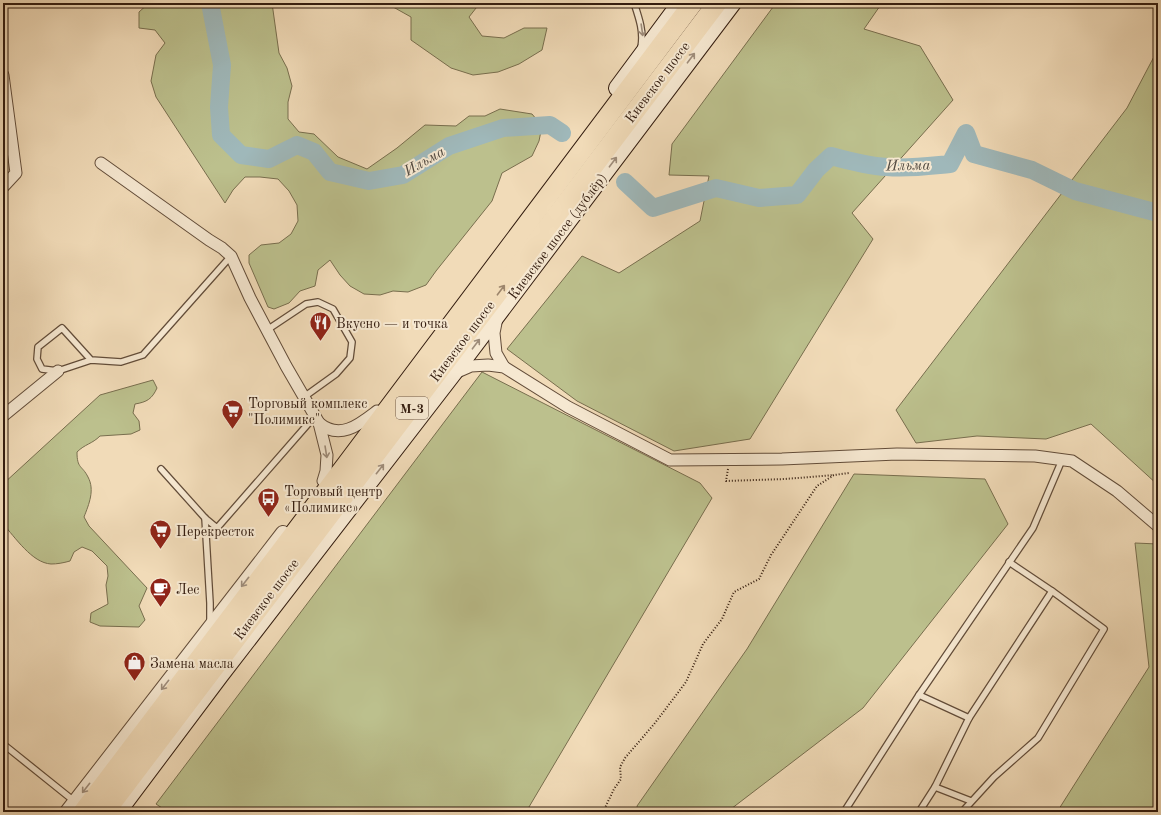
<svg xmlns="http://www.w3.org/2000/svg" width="1161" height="815" viewBox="0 0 1161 815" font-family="'Old Standard TT',serif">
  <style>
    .green { fill: #bcc08d; stroke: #786e4e }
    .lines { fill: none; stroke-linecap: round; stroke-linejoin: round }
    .river { stroke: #9fb8ba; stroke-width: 18 }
    .service-casing { stroke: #624c39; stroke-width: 8 }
    .minor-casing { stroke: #624c39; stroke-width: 13 }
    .tertiary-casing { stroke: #624c39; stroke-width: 16 }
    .secondary-casing { stroke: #331c0f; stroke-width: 18 }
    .trunk-casing { stroke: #331c0f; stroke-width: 21 }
    .path { stroke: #331c0f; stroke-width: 2; stroke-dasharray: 1 2; stroke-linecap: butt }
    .service { stroke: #f6e8d1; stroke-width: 5.5 }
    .minor { stroke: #f6e8d1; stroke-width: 11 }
    .tertiary { stroke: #f6e8d1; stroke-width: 14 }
    .secondary { stroke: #f6e8d1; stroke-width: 16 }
    .trunk { stroke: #f1dbb8; stroke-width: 19 }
    .oneway { stroke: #9e8c7a }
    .oneway2 { stroke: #9c856c }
    .labels { text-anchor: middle; stroke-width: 4; stroke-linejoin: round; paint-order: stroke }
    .shield { fill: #f6e8d1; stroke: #6e5949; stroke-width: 1 }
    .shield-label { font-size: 13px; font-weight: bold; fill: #331c0f }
    .street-label { font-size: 14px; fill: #331c0f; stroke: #f6e8d1 }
    .poi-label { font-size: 14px; fill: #331c0f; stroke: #f6e8d1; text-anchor: start }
    .water-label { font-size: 15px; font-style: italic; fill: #534b42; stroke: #f6e8d1 }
  </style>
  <rect width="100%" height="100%" fill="#f1dbb8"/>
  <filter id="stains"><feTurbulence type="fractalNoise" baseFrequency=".005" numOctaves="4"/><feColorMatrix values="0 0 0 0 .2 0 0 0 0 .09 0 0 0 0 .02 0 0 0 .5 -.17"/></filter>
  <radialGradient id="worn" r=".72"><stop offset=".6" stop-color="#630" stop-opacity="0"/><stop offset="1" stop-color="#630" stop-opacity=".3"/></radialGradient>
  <g class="green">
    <path d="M149,3H272L279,53L287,68L292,86L288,102V119L299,132L314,134L338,157L367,169L397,148L425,125L456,126L469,116H485L500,109L532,114L542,126L539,141L532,156L502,173L492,201L436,271L426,285L408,292L393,291L380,295L364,294L350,286L340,275L330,260L318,270L315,286L300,291L289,303L274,309L268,307L249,263V255L261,245L279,243L291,234L298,221L297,205L289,191L278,179L260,177H245L233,190L225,203L156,97L151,81L156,55L165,43L155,30L139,28V12Z"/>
    <path d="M386,3H480L469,17L482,36L504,38L524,28H547L542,50L519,64L498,72L473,75L451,68L411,40V17Z"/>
    <path d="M776,3H882L864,29L920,46L953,100L852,213L873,239L750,439L674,451L577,401L507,349L582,256L619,273L700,221L709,176L669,175L672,144Z"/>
    <path d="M1158,49V485L1091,424L1046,439L977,436L916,443L896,410L1127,108Z"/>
    <path d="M482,372L700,483L712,498L526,812H168L156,804Z"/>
    <path d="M153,380L157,388C152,399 147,402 135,404L133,413L139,421L140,430L131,434L100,436C92,444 85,444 77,452C77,469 82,465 88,477C95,490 89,504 84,517L89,526L147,588L139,606L145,620L139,627L100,626L90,622L91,613L108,604L106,585L108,576L107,566L92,551L82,547L74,552L70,561C63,563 57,564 51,564C32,563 15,537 3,524V484L100,395Z"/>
    <path d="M854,474L985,479L1008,524L863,708L727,812H638L637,806L747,649Z"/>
    <path d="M1135,543L1158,544V812H1057L1149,667Z"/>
  </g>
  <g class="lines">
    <g class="river">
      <path d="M210,3L222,65L219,107L221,135L241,155L269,159L297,145L314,152L330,172L369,181L403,175L449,146L503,128L550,125L562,133"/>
      <path d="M625,182L653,208L716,188L759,198L797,195L816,170L831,156C849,161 868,166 887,167C908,169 929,166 950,164L966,133L974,154L1032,170L1075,191L1158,213"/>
    </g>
    <defs>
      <g id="service">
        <path d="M634,3C639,18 644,32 641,47"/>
        <path d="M267,330L306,304L318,302L333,309L352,342L350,358L336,374L304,397"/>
        <path d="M91,360L62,328L38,347L37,359L42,369L58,371L91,360L121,362L143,355L231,256"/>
        <path d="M161,469L205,518L217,528L315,416"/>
        <path d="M205,518L210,603V623"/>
        <path d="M919,695L969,718"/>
        <path d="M3,744L74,801"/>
        <path d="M935,787L971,801"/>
        <path d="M844,812L919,695L1033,528L1062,460"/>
        <path d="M919,812L935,787L969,718L1052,591"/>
        <path d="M962,812L994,777L1038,738L1104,629L1052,591L1009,562"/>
      </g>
      <g id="minor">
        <path d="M3,75L16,173L3,187"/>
        <path d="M101,163L209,240L222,248L231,256L250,298L286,366L319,423L327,455L326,471L323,481"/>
        <path d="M497,318L494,333L496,353L504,367"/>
        <path d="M455,373L471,366L488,365L504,367L568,407L670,460L782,459L897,454L1035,456L1072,461L1117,491L1158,526"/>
        <path d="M3,416L58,371"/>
        <path d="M319,423C340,441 360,424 377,411"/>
      </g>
      <path id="tertiary" d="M67,812L283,533"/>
      <g id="secondary">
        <path d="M617,88L680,3"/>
        <path d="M118,812L220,676L453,374L733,3"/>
      </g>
      <g id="trunk">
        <path d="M83,812L346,465L693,3"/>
        <path d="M105,812L717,3"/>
      </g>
    </defs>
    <use href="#service" class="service-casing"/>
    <use href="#minor" class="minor-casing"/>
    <use href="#tertiary" class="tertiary-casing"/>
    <use href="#secondary" class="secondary-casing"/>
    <use href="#trunk" class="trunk-casing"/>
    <g class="path">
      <path d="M728,469L726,481L785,479L834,475"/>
      <path d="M603,812L614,789L621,779L620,767L625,758L655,723L686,682L703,644L722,619L734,592L759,579L771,555L817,486L834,475L849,473"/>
    </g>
    <use href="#service" class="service"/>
    <use href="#minor" class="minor"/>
    <use href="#tertiary" class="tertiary"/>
    <use href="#secondary" class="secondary"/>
    <use href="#trunk" class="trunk"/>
  </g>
  <defs><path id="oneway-shaft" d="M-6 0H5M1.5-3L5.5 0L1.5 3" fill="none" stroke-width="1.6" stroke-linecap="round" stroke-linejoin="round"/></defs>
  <g class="oneway">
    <use href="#oneway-shaft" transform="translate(642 30) rotate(82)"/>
    <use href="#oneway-shaft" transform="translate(691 58) rotate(-53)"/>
    <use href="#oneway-shaft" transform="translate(613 162) rotate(-53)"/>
    <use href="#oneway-shaft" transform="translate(476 344) rotate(-53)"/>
    <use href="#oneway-shaft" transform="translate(326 452) rotate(81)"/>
    <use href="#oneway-shaft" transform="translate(380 469) rotate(-52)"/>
    <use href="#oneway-shaft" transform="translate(245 582) rotate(128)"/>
    <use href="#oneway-shaft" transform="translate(165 685) rotate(128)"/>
    <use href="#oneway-shaft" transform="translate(86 788) rotate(128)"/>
  </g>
  <use class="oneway2" href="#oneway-shaft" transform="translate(501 290) rotate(-53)"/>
  <defs>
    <symbol id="restaurant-pin" viewBox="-11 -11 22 30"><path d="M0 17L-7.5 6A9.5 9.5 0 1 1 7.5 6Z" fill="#8f2418" stroke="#f6e8d1"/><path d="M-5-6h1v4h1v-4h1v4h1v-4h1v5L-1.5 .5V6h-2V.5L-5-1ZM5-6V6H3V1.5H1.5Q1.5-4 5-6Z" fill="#fff"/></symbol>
    <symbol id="supermarket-pin" viewBox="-11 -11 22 30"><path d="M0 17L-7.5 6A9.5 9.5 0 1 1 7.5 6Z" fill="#8f2418" stroke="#f6e8d1"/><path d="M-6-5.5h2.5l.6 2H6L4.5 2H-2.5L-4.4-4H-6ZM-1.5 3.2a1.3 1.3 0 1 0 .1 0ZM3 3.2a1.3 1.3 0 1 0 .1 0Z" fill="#fff"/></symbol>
    <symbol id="bus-pin" viewBox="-11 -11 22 30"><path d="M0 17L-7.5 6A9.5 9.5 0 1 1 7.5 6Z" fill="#8f2418" stroke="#f6e8d1"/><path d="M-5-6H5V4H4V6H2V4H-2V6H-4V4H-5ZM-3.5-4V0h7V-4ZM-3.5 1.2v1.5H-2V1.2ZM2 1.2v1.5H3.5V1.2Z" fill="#fff"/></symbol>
    <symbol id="cafe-pin" viewBox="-11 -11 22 30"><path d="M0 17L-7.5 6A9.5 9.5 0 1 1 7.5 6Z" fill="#8f2418" stroke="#f6e8d1"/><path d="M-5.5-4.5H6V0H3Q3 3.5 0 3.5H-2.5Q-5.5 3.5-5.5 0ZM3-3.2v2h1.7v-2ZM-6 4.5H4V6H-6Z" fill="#fff"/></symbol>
    <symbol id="shop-pin" viewBox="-11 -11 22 30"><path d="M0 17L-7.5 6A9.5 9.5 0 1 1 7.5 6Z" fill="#8f2418" stroke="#f6e8d1"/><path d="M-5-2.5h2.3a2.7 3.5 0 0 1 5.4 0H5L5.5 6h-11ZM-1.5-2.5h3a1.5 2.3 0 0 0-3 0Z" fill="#fff"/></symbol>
  </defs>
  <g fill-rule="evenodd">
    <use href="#restaurant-pin" x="308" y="310" width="25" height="34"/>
    <use href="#supermarket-pin" x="220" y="398" width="25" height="34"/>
    <use href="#bus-pin" x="256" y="486" width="25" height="34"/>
    <use href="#supermarket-pin" x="148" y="518" width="25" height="34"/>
    <use href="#cafe-pin" x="148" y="576" width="25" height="34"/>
    <use href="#shop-pin" x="122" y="650" width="25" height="34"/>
  </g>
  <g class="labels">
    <rect class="shield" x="396" y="397" width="32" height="22" rx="3"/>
    <g class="shield-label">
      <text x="412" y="413">М-3</text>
    </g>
    <g class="street-label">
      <text transform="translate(657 82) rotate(-53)" y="5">Киевское шоссе</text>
      <text transform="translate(557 236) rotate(-53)" y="5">Киевское шоссе (дублёр)</text>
      <text transform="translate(462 341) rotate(-53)" y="5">Киевское шоссе</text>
      <text transform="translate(266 599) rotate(-53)" y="5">Киевское шоссе</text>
    </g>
    <g class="poi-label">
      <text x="336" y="328">Вкусно — и точка</text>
      <text x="248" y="408">Торговый комплекс<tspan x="248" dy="16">"Полимикс"</tspan></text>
      <text x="284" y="496">Торговый центр<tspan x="284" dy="16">«Полимикс»</tspan></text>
      <text x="176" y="536">Перекресток</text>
      <text x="176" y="594">Лес</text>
      <text x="150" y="668">Замена масла</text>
    </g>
    <g class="water-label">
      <text transform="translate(424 161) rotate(-30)" y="5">Ильма</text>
      <text transform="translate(908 165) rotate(-1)" y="5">Ильма</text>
    </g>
  </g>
  <rect width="1161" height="815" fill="none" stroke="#f1dbb8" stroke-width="16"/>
  <rect x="4" y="4" width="1153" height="807" fill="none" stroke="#331c0f" stroke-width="2"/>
  <rect x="8" y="8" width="1145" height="799" fill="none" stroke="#331c0f"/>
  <rect width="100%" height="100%" filter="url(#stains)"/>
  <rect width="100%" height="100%" fill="url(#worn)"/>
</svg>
